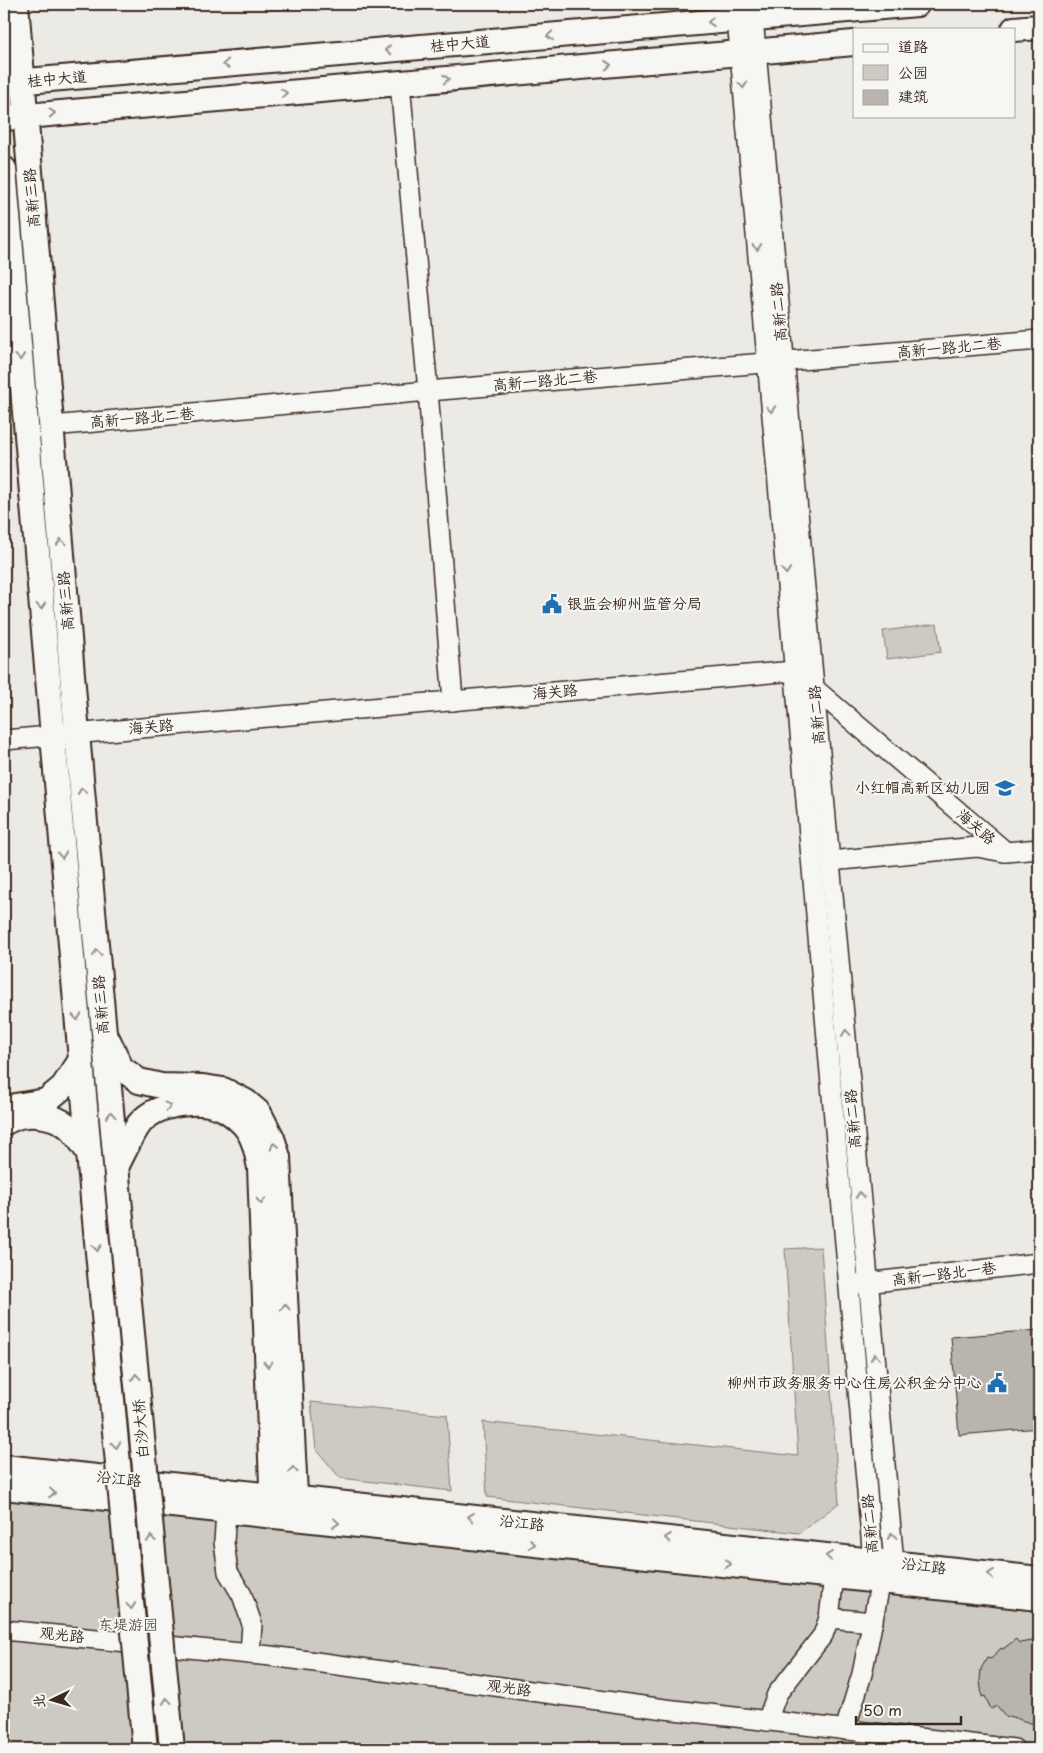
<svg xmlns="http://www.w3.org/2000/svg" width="1043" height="1753" viewBox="0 0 1043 1753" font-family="'Playpen Sans','LXGW WenKai TC',sans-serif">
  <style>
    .green { fill: #cdcac4; stroke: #847a71 }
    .building { fill: #bab4ae; stroke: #3b2a1e }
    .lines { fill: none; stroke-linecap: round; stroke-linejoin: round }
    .minor-casing { stroke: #3b2a1e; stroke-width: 22 }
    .major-casing { stroke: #3b2a1e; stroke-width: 28 }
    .minor { stroke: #f6f6f2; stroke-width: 19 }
    .major { stroke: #f6f6f2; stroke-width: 24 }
    .major-bridge-casing { stroke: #3b2a1e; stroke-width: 28; stroke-linecap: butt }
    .major-bridge { stroke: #f6f6f2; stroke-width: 24 }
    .oneway { stroke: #989088 }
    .labels { text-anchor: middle; stroke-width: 4; stroke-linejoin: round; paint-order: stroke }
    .street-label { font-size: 15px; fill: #3b2a1e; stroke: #f6f6f2 }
    .poi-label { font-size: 15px; fill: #3b2a1e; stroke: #f6f6f2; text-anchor: end }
    .park-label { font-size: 15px; fill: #605248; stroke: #f6f6f2 }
  </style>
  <rect width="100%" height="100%" fill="#ebeae5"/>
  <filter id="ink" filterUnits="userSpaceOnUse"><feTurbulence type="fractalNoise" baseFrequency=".02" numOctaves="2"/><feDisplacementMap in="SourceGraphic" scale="10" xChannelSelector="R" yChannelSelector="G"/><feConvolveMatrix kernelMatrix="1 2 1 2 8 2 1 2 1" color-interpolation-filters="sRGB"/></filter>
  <g filter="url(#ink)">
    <g class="green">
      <path d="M269,4H351L270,10Z"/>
      <path d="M4,402L9,459H4Z"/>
      <path d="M937,624L941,652L887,659L883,631Z"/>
      <path d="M821,1247L839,1503L799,1533L487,1497L483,1422L798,1456L785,1249Z"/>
      <path d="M311,1402L447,1415L452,1491L340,1478L316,1449Z"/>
      <path d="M4,1487L1039,1598V1749H4Z"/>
    </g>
    <g class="building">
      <path d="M1039,1330V1428L959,1435L951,1337Z"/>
      <path d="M1016,1639L1019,1643L1039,1640V1723H1030L1009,1716L1007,1718L997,1706L991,1709L985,1696L982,1697L980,1680L981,1669L987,1658L991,1659L1001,1648L1003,1649Z"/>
    </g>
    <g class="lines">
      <defs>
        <g id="minor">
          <path d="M753,18L894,1563L881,1580L862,1674L845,1730"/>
          <path d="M737,19L873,1560L878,1574"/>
          <path d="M400,83L428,391L453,701"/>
          <path d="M52,426L428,391L1039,340"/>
          <path d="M4,740L794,671L1006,852L1039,849"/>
          <path d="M830,861L977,847L1004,852"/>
          <path d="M857,1284L1039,1263"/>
          <path d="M226,1512L224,1542L228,1572L242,1595L252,1624L250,1654"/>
          <path d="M829,1618L873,1622"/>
          <path d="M4,1630L271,1656L665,1709L1014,1749"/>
          <path d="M767,1721L777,1694L823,1635L829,1618L834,1576"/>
        </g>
        <g id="major">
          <path d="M16,4L77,734L119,1198"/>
          <path d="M1014,29L1039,27"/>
          <path d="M4,83L917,4"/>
          <path d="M4,118L854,43"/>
          <path d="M4,169L93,1199"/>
          <path d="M109,1042L121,1068L139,1081L161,1086L203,1087L223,1090L246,1102L259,1113L272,1138L278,1157L296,1514"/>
          <path d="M15,1106L46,1101L63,1087L81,1060"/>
          <path d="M4,1123C16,1116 24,1114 38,1115C66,1118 74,1130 89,1153"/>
          <path d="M116,1167C123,1154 131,1135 140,1123C156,1104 196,1098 219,1107C226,1109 236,1117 241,1122C254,1134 257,1152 260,1168L273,1511"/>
          <path d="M4,1467L1039,1579"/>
          <path d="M4,1487L1039,1598"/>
        </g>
      </defs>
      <use href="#minor" class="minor-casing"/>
      <use href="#major" class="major-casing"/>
      <use href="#minor" class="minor"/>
      <use href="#major" class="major"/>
      <defs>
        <g id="major-bridge">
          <path d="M119,1198L172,1749"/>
          <path d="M93,1199L145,1749"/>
        </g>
      </defs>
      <use href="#major-bridge" class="major-bridge-casing"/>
      <use href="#major-bridge" class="major-bridge"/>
    </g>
    <defs><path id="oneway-chevron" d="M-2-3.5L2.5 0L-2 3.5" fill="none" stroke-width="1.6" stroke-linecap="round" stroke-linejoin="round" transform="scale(1.25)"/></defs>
    <g class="oneway">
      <use href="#oneway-chevron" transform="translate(711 22) rotate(175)"/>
      <use href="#oneway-chevron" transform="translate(550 36) rotate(175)"/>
      <use href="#oneway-chevron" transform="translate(388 50) rotate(175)"/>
      <use href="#oneway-chevron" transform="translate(226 64) rotate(175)"/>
      <use href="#oneway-chevron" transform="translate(608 65) rotate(-5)"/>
      <use href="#oneway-chevron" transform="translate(446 79) rotate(-5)"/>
      <use href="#oneway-chevron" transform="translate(743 85) rotate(85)"/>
      <use href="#oneway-chevron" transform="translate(284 93) rotate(-5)"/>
      <use href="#oneway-chevron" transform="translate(52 113) rotate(-5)"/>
      <use href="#oneway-chevron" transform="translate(757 247) rotate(85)"/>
      <use href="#oneway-chevron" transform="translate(20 357) rotate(85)"/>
      <use href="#oneway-chevron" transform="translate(771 409) rotate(85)"/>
      <use href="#oneway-chevron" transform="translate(61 542) rotate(-95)"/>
      <use href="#oneway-chevron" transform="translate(786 571) rotate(85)"/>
      <use href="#oneway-chevron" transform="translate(41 606) rotate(85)"/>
      <use href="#oneway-chevron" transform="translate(82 791) rotate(-95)"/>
      <use href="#oneway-chevron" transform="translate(62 855) rotate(85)"/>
      <use href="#oneway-chevron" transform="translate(97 953) rotate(-95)"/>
      <use href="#oneway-chevron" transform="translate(77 1017) rotate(85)"/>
      <use href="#oneway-chevron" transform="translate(846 1033) rotate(-95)"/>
      <use href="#oneway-chevron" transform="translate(168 1106) rotate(-15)"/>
      <use href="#oneway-chevron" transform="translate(111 1115) rotate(-95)"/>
      <use href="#oneway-chevron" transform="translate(274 1146) rotate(-109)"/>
      <use href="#oneway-chevron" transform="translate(860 1195) rotate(-95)"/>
      <use href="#oneway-chevron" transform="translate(261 1201) rotate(88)"/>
      <use href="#oneway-chevron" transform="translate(97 1248) rotate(85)"/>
      <use href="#oneway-chevron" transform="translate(285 1307) rotate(-93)"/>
      <use href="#oneway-chevron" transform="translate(875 1357) rotate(-95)"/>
      <use href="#oneway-chevron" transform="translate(268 1364) rotate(88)"/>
      <use href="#oneway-chevron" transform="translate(136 1377) rotate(-95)"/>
      <use href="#oneway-chevron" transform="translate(116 1445) rotate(85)"/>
      <use href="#oneway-chevron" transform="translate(293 1470) rotate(-93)"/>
      <use href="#oneway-chevron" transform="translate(52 1493) rotate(6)"/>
      <use href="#oneway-chevron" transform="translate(471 1517) rotate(-173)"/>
      <use href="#oneway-chevron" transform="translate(336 1523) rotate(6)"/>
      <use href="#oneway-chevron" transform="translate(892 1536) rotate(-95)"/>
      <use href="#oneway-chevron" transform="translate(668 1538) rotate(-174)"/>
      <use href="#oneway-chevron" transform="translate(151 1539) rotate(-95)"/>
      <use href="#oneway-chevron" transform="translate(532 1544) rotate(6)"/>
      <use href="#oneway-chevron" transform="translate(829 1556) rotate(-174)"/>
      <use href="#oneway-chevron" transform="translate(728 1564) rotate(6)"/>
      <use href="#oneway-chevron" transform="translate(991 1574) rotate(-173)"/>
      <use href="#oneway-chevron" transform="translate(131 1606) rotate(85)"/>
      <use href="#oneway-chevron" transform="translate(167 1701) rotate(-95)"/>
    </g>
  </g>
  <defs>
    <symbol id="civic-bare" viewBox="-9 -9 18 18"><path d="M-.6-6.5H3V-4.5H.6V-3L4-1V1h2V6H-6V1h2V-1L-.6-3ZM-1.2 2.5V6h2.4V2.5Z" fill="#1f6fb2" stroke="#f6f6f2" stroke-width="2.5" paint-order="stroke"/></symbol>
    <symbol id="school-bare" viewBox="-9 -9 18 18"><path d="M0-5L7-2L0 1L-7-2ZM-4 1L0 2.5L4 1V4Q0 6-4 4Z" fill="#1f6fb2" stroke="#f6f6f2" stroke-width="2.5" paint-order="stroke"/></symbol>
  </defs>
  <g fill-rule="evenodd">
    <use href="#civic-bare" x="538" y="590" width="28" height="28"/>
    <use href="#school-bare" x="991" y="774" width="28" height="28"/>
    <use href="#civic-bare" x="983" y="1369" width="28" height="28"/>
  </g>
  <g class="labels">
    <g class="street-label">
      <text transform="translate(460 44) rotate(-5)" y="5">桂中大道</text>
      <text transform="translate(57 79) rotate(-5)" y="5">桂中大道</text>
      <text transform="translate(32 198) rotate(-95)" y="5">高新三路</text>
      <text transform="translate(779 312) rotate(-95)" y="5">高新二路</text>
      <text transform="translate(949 348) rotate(-5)" y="5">高新一路北二巷</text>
      <text transform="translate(545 381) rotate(-5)" y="5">高新一路北二巷</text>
      <text transform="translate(142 418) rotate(-5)" y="5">高新一路北二巷</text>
      <text transform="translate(66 601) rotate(-95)" y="5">高新三路</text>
      <text transform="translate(555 692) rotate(-5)" y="5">海关路</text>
      <text transform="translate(817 715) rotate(-95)" y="5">高新二路</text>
      <text transform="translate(151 727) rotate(-5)" y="5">海关路</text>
      <text transform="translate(976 827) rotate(40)" y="5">海关路</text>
      <text transform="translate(101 1005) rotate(-95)" y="5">高新三路</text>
      <text transform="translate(853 1119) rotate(-95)" y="5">高新二路</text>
      <text transform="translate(944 1274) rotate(-7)" y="5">高新一路北一巷</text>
      <text transform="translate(141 1429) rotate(-95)" y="5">白沙大桥</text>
      <text transform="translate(119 1479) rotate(6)" y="5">沿江路</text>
      <text transform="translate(522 1523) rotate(6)" y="5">沿江路</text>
      <text transform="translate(870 1524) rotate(-95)" y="5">高新二路</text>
      <text transform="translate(924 1566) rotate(7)" y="5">沿江路</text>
      <text transform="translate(62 1635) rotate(6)" y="5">观光路</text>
      <text transform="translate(509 1688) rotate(8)" y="5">观光路</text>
    </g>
    <g class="poi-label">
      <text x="567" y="609" text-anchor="start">银监会柳州监管分局</text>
      <text x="990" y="793">小红帽高新区幼儿园</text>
      <text x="982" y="1388">柳州市政务服务中心住房公积金分中心</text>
    </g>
    <g class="park-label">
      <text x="128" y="1630">东堤游园</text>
    </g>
  </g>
  <rect width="1043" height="1753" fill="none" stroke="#f6f6f2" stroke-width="20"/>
  <rect x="10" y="10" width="1023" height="1733" fill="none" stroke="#3b2a1e" stroke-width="2" filter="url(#ink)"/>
  <rect x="853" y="28" width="162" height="90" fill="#f6f6f2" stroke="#aba49d"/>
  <rect x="863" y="44" width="25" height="8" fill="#f6f6f2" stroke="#aba49d"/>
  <text x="898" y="52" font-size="15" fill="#3b2a1e">道路</text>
  <rect x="863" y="65" width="25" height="15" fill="#cdcac4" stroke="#aba49d"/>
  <text x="898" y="78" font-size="15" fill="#3b2a1e">公园</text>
  <rect x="863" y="90" width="25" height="15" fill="#bab4ae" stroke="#aba49d"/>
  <text x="898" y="102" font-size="15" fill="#3b2a1e">建筑</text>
  <g transform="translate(52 1700) rotate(265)" stroke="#f6f6f2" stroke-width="4" paint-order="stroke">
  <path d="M0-4L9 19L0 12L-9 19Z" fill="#3b2a1e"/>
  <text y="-8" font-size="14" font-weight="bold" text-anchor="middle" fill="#3b2a1e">北</text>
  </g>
  <path d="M856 1716v8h105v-8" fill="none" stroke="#3b2a1e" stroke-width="2.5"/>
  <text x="863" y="1716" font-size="15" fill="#3b2a1e" stroke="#f6f6f2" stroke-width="4" paint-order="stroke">50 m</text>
</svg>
